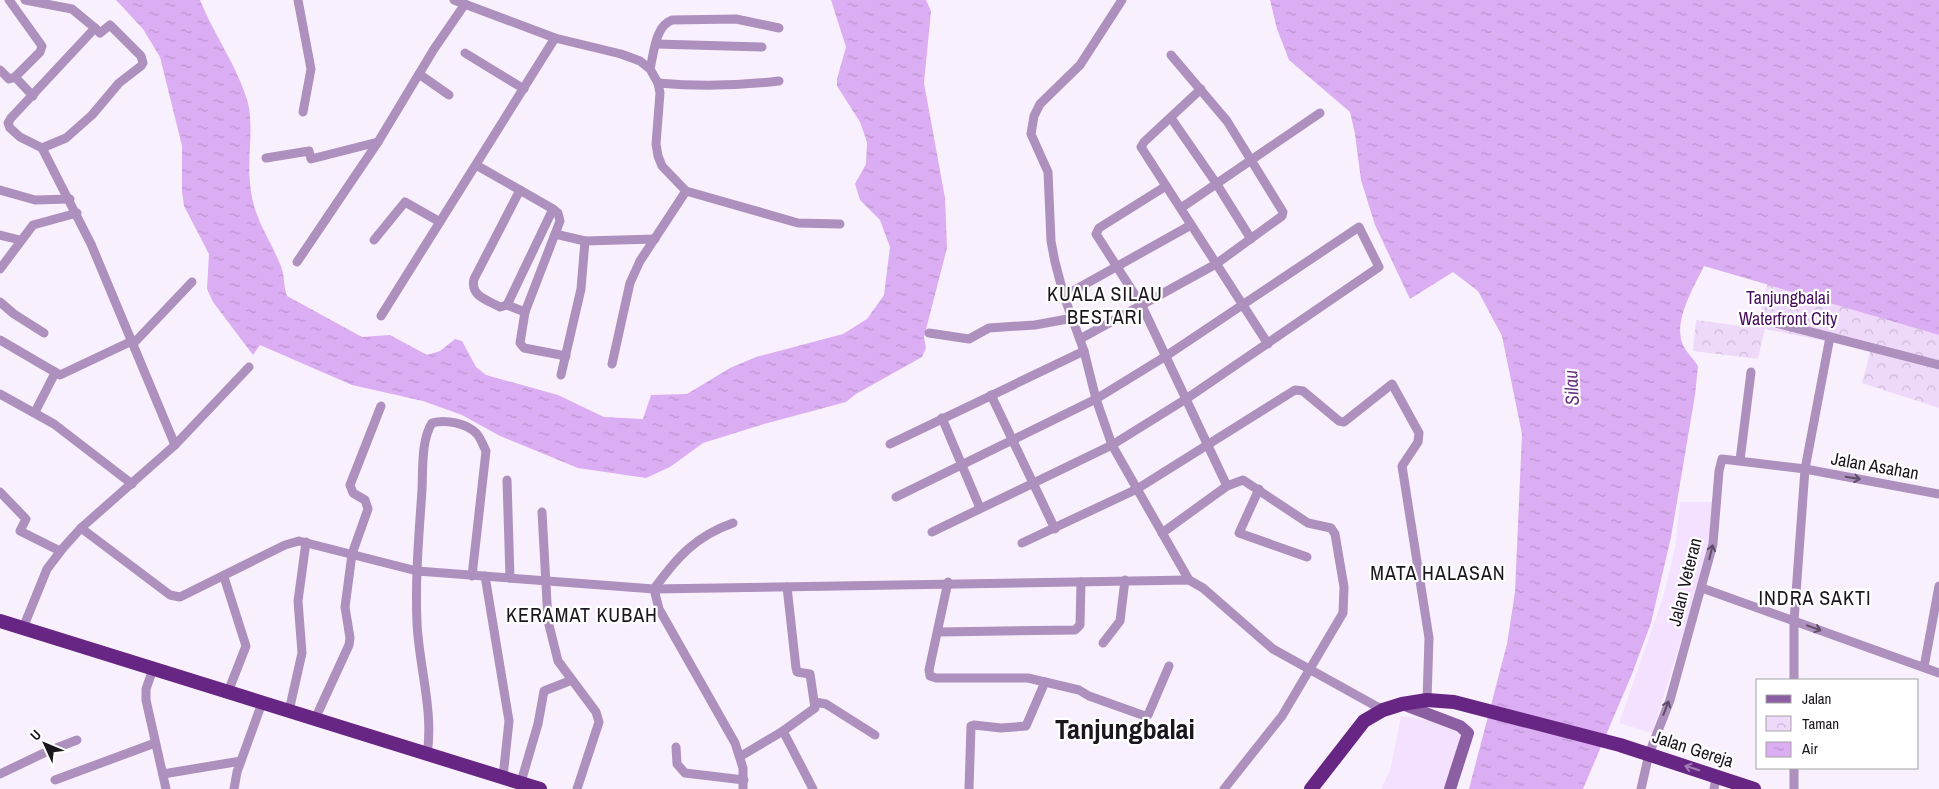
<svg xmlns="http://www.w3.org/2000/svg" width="1939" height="789" viewBox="0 0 1939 789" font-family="'Archivo Narrow',sans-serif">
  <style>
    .built { fill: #f4e1ff }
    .park { fill: url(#park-crowns) }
    .water { fill: url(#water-ripples) }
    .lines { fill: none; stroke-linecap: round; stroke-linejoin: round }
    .minor { stroke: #ae90be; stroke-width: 9 }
    .secondary { stroke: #8c5fa2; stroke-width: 12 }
    .trunk { stroke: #682684; stroke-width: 14 }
    .oneway { stroke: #5e4d67 }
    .oneway2 { stroke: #a47db5 }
    .labels { text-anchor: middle; stroke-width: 4.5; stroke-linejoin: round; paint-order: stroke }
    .park-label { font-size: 18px; fill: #470d5e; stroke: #fff }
    .street-label { font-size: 18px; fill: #1c171f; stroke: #fff }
    .water-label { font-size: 19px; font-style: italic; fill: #673080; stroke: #fff }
    .quarter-label { font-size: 20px; letter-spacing: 1px; fill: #1c171f; stroke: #fff }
    .town-label { font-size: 28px; font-weight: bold; fill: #1c171f; stroke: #fff }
  </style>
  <defs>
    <pattern id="park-crowns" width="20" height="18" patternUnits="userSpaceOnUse" patternTransform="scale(1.25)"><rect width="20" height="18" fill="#efd9fa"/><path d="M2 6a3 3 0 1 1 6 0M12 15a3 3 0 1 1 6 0" fill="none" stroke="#ccbad6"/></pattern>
    <pattern id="water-ripples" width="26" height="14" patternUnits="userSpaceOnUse" patternTransform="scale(1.25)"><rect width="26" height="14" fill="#dbadf2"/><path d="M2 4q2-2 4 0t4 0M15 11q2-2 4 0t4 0" fill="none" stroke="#bb94cf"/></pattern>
  </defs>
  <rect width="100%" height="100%" fill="#f9f0fe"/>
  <g class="built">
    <path d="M1680,502H1713L1710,548L1652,733L1619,723L1663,598L1675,548Z"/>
    <path d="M1401,716L1460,726L1465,729L1449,789H1381L1390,771Z"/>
  </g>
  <path class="park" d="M1769,278L1939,320V408L1862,383L1872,345L1820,340L1765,329L1758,359L1693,351L1696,320L1756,328Z"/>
  <g class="water">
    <path d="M116,0H200C214,35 238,67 248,103C254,130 247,156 250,183C253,218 267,233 280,264C285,274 283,285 287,296L362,337L390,335L427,355L440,351L455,339L462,341L476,367L486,375L558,395L604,417L643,419L651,395L687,394L730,368L756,357L843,334L867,319L884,295L890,247L880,220L860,200L855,184L866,164L867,142L860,122L837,86V79L846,47L831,0H926L931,11L924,83L945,198L947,248L924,337L926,348L922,357L856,394L846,402L764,424L703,443L670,467L646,478L578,468L500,436L462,415L423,401L352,385L260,345L253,355L213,302L207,289L209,254L184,206L182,191V146L160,57L143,29Z"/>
    <path d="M1270,0H1939V335L1704,266C1694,287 1671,324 1684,347C1687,353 1694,359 1698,366L1695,395L1671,537L1651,623L1632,674L1583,789H1469L1507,644L1515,592L1522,434L1502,336L1478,291L1453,272L1410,299L1375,225L1361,180L1355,134L1350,112L1289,60L1277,29Z"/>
  </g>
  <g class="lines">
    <g class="minor">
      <path d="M9,0L42,46L40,52L15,77L33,96"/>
      <path d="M25,0L72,9L95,28"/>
      <path d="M298,0L311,69L303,112"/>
      <path d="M454,0L555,38L621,54L640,61L650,69L658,83L660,93L656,144L658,156L662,166L686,191L798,223L840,224"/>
      <path d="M1122,0L1080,65L1040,104L1034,116L1031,134L1048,172L1051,241L1055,262L1064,296L1084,351L1096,399L1112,445L1189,580"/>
      <path d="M110,25L141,56L143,63L141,66L119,83L92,115L66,138L42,148L20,137L10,128L8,123L11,118L95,28L100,33Z"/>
      <path d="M656,44L762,47"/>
      <path d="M465,53L524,89"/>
      <path d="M650,69C654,53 655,26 672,20L736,19L779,28"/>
      <path d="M0,70L9,79L15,77"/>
      <path d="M419,74L449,95"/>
      <path d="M658,83C701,87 736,86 779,81"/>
      <path d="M1201,89L1144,142L1141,147L1268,344"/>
      <path d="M1171,118L1216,183L1251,239"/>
      <path d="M42,148L91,244L175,445"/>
      <path d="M266,158L309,151L311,159L378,142"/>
      <path d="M476,165L553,209L558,213L560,221L525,312L520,343L524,348L566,356"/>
      <path d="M1166,186L1099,228L1096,234L1142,306L1227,486"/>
      <path d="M0,190L35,200L70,199"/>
      <path d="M520,190L474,279C470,296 487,300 500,307L507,305L553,209"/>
      <path d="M1181,208L1320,113"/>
      <path d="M555,234L585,241L655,239"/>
      <path d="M0,235L20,240"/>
      <path d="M374,240L405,202L440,222"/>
      <path d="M297,262L378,142L434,49L465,4"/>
      <path d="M0,269L33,225L77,213"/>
      <path d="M1064,296L1191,225"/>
      <path d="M0,302L14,314L44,333"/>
      <path d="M507,305L525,312"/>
      <path d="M381,316L555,38"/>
      <path d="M1749,316L1939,365"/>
      <path d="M929,333L969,339L989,328L1035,325L1073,318"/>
      <path d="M1080,339L1216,264L1282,216L1283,212L1227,121L1171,55"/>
      <path d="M0,340L60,375L132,341"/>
      <path d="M133,344L192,282"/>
      <path d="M612,364L630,283L640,261L686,191"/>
      <path d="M561,375L581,289L585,241"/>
      <path d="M0,394L54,424L132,484"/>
      <path d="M991,395L1055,529"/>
      <path d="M35,412L55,373"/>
      <path d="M942,418L980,508"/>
      <path d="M890,444L1084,351"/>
      <path d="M1740,460L1751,372"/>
      <path d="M507,480L510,578"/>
      <path d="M1259,489L1239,533L1307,557"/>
      <path d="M0,492L26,519L20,531L60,551"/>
      <path d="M896,497L1096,399L1166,356L1359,227L1379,267L1186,399L1112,445L932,532"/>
      <path d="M542,512L548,621L558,661L596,712L599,722L577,789"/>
      <path d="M733,523C696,536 677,557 654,589L659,609L735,743L743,768V789"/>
      <path d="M81,528L170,595L180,597L285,545L299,541L417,571L654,589L1189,580L1203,588L1273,649L1383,710"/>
      <path d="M1162,533L1227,486L1243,480L1308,523L1331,528L1335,534L1344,587L1343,613L1282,716L1224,789"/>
      <path d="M1022,543L1137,489L1295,390L1303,391L1339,421L1344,422L1392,384L1419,433L1418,442L1402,466L1429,638L1427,700"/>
      <path d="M485,576L509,721L503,777"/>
      <path d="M224,577L246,646L228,692"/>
      <path d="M948,582L929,670L930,676L936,678H1028L1045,682L1026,726L1001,728L974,725L971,726L969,789"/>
      <path d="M1702,588L1939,673"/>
      <path d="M23,628L47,569L63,548L81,528L175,445L249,367"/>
      <path d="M939,632L1075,630L1080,625L1081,582"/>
      <path d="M1103,643L1120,621L1125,580"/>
      <path d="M1924,667L1939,586"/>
      <path d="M153,669L146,689V700L166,789"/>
      <path d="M1794,680V621L1805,469L1830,337"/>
      <path d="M1045,682L1079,690L1089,696L1145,716L1148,715L1169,666"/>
      <path d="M815,702L826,704L875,735"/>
      <path d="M289,711L302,653L298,601L306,542"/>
      <path d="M315,719L349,645L350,638L345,607L352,554L368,509L365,500L353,493L350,485L381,406"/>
      <path d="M783,731L813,789"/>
      <path d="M676,747L677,764L685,773L744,780"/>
      <path d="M427,755C434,711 419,667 417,623C415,579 419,534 422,490C423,470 421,440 432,423C445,419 467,423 477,434C481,439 483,445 486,451L472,576"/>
      <path d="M741,756L783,731L815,708L810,674L797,672L796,668L787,587"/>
      <path d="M0,774L46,752L77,740"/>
      <path d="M163,774L241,761"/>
      <path d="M55,780L155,743"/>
      <path d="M521,782L538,724L544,691L572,680"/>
      <path d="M234,789L237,772L262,703"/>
      <path d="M1641,789L1649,754L1670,700L1713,544L1719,471L1722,459L1805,469L1939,494"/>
      <path d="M1714,789L1716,776"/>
      <path d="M1794,789V768"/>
    </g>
    <path class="secondary" d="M1402,704L1460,726L1468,733L1450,789"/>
    <g class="trunk">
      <path d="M0,621L540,789"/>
      <path d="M1311,789L1364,721L1383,710L1402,704L1427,700L1454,702L1620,745L1754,789"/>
    </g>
  </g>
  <defs><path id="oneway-shaft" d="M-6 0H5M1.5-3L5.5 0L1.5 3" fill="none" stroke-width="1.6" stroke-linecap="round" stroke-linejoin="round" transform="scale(1.25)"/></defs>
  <g class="oneway">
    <use href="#oneway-shaft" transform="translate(1853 478) rotate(10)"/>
    <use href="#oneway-shaft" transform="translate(1711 552) rotate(-76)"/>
    <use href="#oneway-shaft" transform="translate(1814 628) rotate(20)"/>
    <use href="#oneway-shaft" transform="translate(1666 708) rotate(-69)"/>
  </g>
  <use class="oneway2" href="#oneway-shaft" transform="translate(1692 768) rotate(-162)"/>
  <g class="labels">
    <g class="park-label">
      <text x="1788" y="304">Tanjungbalai<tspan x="1788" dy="21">Waterfront City</tspan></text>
    </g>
    <g class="street-label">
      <text transform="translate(1875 466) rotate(10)" y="6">Jalan Asahan</text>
      <text transform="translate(1685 582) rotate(-76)" y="6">Jalan Veteran</text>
      <text transform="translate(1693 749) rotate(18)" y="6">Jalan Gereja</text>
    </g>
    <g class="water-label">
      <text transform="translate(1571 388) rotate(-93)" y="7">Silau</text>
    </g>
    <g class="quarter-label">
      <text x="1105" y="301">KUALA SILAU<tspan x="1105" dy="23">BESTARI</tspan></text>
      <text x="1438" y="580">MATA HALASAN</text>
      <text x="1815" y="605">INDRA SAKTI</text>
      <text x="582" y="622">KERAMAT KUBAH</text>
    </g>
    <g class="town-label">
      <text x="1125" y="739">Tanjungbalai</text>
    </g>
  </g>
  <rect x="1756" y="679" width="162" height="90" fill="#ffffff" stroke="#a4a2a5"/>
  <rect x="1766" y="695" width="25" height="8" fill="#8c5fa2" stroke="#a4a2a5"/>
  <text x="1802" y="704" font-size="15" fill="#1c171f">Jalan</text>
  <rect x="1766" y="716" width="25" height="15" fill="url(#park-crowns)" stroke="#a4a2a5"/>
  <text x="1802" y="729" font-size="15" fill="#1c171f">Taman</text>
  <rect x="1766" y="742" width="25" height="15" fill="url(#water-ripples)" stroke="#a4a2a5"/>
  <text x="1802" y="754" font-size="15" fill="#1c171f">Air</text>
  <g transform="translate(45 744) rotate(314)" stroke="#ffffff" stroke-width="4" paint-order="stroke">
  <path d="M0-4L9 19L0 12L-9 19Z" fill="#1c171f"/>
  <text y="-8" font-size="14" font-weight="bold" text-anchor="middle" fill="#1c171f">U</text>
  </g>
</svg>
